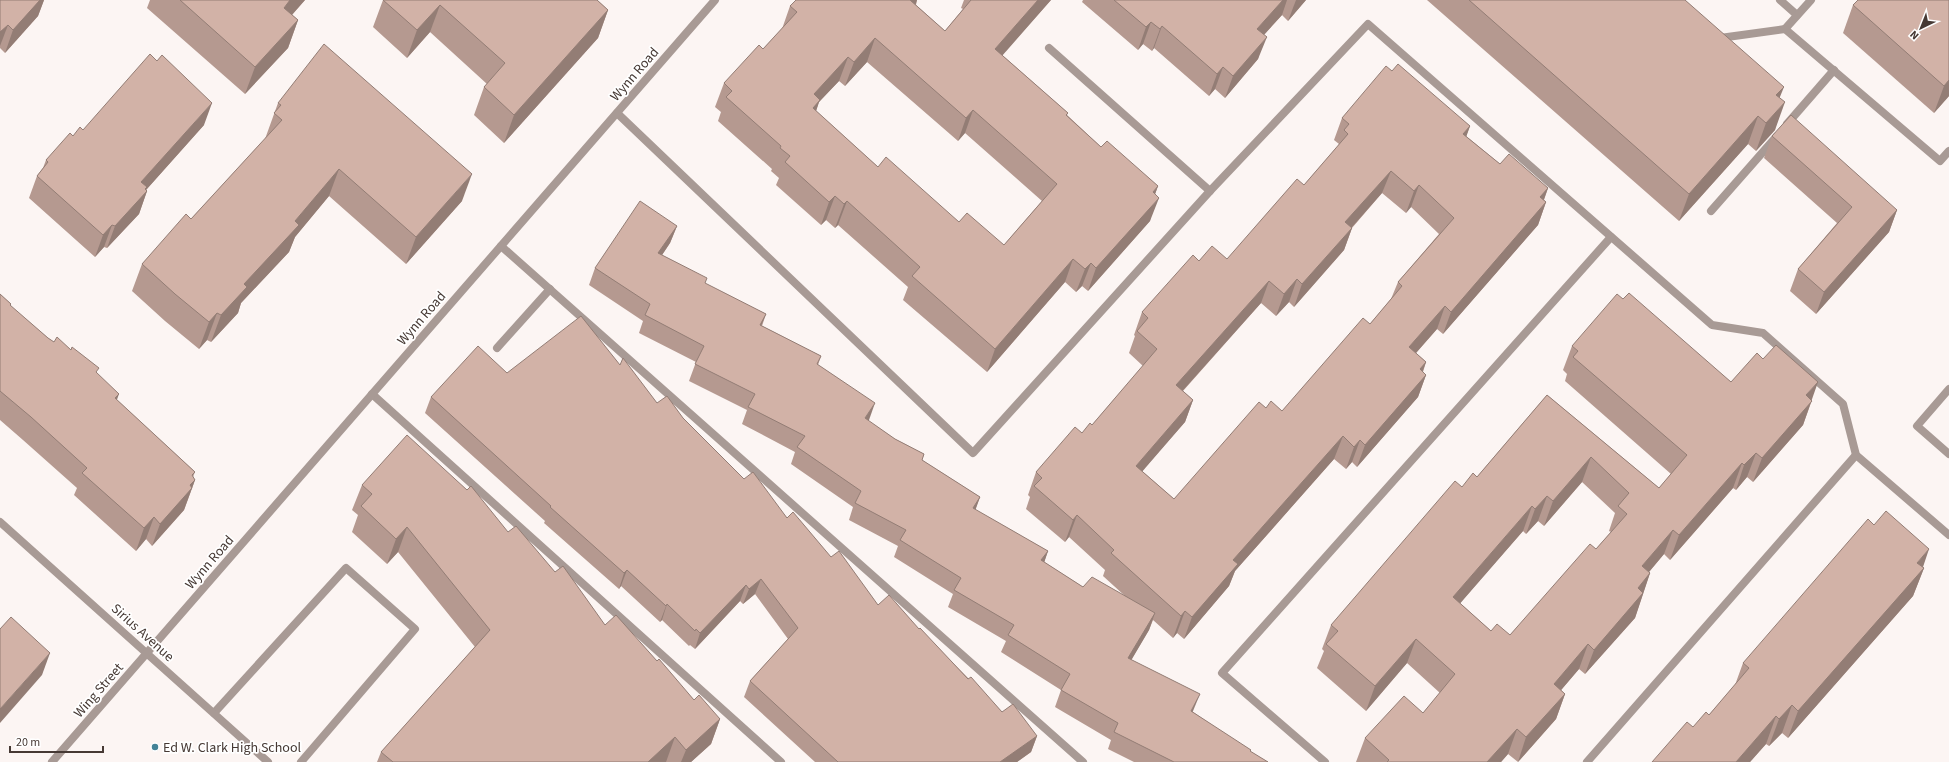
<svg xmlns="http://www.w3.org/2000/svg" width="1949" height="762" viewBox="0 0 1949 762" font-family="'Source Sans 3',sans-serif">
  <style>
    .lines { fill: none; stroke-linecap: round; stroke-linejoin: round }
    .service { stroke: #a89a95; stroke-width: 8 }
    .tertiary { stroke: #a89a95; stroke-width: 8 }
    .wall { fill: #b59990; fill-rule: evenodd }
    .shaded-wall { fill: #937d75 }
    .building { fill: #d2b2a7; stroke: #937d75; fill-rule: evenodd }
    .poi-dot { fill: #438397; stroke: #fff; stroke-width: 1.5 }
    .labels { text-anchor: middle; stroke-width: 3.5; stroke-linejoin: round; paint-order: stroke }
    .street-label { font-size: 14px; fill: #463934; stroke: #fff }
    .poi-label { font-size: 14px; fill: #463934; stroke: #fff; text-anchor: start }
  </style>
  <rect width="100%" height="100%" fill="#fcf5f3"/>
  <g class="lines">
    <g class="service">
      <path d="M1780,0L1797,15"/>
      <path d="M1811,0L1785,29L1940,161L1949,151"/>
      <path d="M1717,36L1720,38L1785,29"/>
      <path d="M1049,48L1210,191"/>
      <path d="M617,113L973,453L1210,191L1368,24L1712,325L1763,333L1843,404L1856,455L1949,535"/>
      <path d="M1787,124L1834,70"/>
      <path d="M1711,211L1777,136"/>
      <path d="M501,246L1083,762"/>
      <path d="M497,348L550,289"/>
      <path d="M1949,389L1917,426L1949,454"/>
      <path d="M372,394L781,762"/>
      <path d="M214,713L346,568L415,629L301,762"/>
      <path d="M1325,762L1222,673L1611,237"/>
      <path d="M1587,762L1856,455"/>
    </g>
    <g class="tertiary">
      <path d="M0,522L268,762"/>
      <path d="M52,762L715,0"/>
    </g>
  </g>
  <g class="wall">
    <path d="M0,0H44L38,16L5,53L0,48Z"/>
    <path d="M150,0H305L292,15L298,20L288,48L245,94L147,8Z"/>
    <path d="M383,0H597L608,10L598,38L504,143L474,115L484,87L487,84L430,32L407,58L373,27Z"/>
    <path d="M796,0H917L916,5L945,31L963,9L961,8L964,0H1051L1002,55L1068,113L1067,115L1101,147L1158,186L1155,194L1150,221L1088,291L1082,286L1076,292L1065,282L987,372L903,300L908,287L838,225L835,228L826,220L821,225L776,185L779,178L771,171L772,169L718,121L721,112L715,107L724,83L763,49L782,29L790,6ZM867,62L958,141L965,133L1042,201L1004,245L959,222L878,167L816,111L819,102L839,81L845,86Z"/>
    <path d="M1083,0H1306L1288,21L1282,15L1264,35L1258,59L1225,98L1215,89L1209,96L1154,48L1152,51L1143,44L1138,50L1082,2Z"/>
    <path d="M1427,0H1685L1780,97L1775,130L1756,151L1748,144L1679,221Z"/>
    <path d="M1949,0V96L1934,113L1843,33L1853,5Z"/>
    <path d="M1392,71L1470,126L1466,136L1500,164L1548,188L1544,200L1546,202L1538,225L1443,334L1437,329L1416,353L1426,362L1423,372L1426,375L1418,397L1357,467L1352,462L1346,469L1334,459L1235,571L1229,586L1184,639L1177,633L1173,638L1153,620L1149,630L1131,660L1193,712L1251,752L1268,762H1134L1108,749L1111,740L1055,707L1061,690L1001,652L1006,641L948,607L953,594L894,557L898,546L849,520L853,507L791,464L795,452L742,424L747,410L689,381L696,362L639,333L643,321L589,285L595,268L677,226L670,243L662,255L705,284L766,314L762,326L821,356L818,365L868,421L895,439L924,454L922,460L980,497L975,510L1048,551L1044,562L1083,587L1125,596L1103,576L1105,570L1069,537L1065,542L1026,509L1030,497L1028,495L1036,472L1092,425L1143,366L1129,353L1135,336L1134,335L1142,312L1199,261L1227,259L1304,185L1338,146L1339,144L1334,140L1342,118ZM1382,193L1406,213L1411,207L1439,234L1398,282L1391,299L1370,324L1282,411L1266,408L1174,499L1142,471L1185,422L1193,400L1183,391L1261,303L1276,316L1289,302L1294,307L1344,250L1352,228Z"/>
    <path d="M278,103L462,201L406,264L329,196L295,237L289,252L241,303L238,313L211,342L207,340L199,349L165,321L132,291L142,264L191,219L265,139Z"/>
    <path d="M204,125L146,190L147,191L139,214L107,248L104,247L95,257L29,198L37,176L43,168L46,160L83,130Z"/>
    <path d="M1772,136L1897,210L1889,232L1816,314L1790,291L1798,269L1837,223L1764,158Z"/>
    <path d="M0,294L11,304L10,306L48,338L97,373L117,400L195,472L193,477L195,480L184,510L152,546L146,539L136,551L74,495L77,488L23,440L0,420Z"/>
    <path d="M1623,299L1731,382L1812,400L1803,425L1753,482L1747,477L1736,490L1733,488L1670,560L1664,554L1649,572L1650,573L1635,618L1585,674L1579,669L1561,690L1565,694L1556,719L1518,762L1508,754L1501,762H1356L1365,738L1423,713L1440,693L1407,663L1366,711L1317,668L1324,651L1322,649L1331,625L1462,487L1477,477L1547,395L1659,488L1671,474L1565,381L1567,374L1563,370L1572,346ZM1582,482L1615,513L1609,531L1611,532L1596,549L1510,635L1491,631L1460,603L1523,531L1526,534L1538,521L1544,526Z"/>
    <path d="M620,365L657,403L683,418L744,479L831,557L878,605L919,629L1002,712L1037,736L1031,752L1017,762H815L744,697L750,681L788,639L755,594L743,604L740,601L695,649L690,645L689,646L662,620L660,622L621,586L619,589L544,523L545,521L425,413L431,397L507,373Z"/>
    <path d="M362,485L508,532L555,572L605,625L657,661L694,700L720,719L711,744L691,762H377L381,752L475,647L398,552L387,564L352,532L358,515L352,510Z"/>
    <path d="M1923,567L1924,568L1913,596L1788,738L1782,733L1769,746L1766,744L1750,762H1652L1693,727L1709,715L1735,685L1743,663Z"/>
  </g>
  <g class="shaded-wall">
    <path d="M37,0H44L38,16L5,53L13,30Z"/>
    <path d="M290,0H305L274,35L284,8Z"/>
    <path d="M910,0H917L914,9Z"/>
    <path d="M1038,0H1051L987,73L995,49Z"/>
    <path d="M1283,0H1287L1282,15L1249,51L1257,29Z"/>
    <path d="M1296,0H1306L1288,21Z"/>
    <path d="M440,5L430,32L407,58L417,30Z"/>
    <path d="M608,10L598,38L504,143L514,115Z"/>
    <path d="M298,20L288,48L245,94L255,67Z"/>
    <path d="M1151,22L1143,44L1138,50L1146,27Z"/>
    <path d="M8,25L0,46V32Z"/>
    <path d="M1162,26L1154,48L1152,51L1160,29Z"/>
    <path d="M1267,37L1258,59L1225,98L1233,76Z"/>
    <path d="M875,38L867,62L845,86L854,62Z"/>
    <path d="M848,57L839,81L819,102L812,123L814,94Z"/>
    <path d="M1223,67L1215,89L1209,96L1217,74Z"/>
    <path d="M1949,80V96L1934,113L1944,86Z"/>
    <path d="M1784,87L1773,114L1776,95Z"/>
    <path d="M1785,102L1775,130L1756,151L1766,123Z"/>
    <path d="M212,103L204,125L146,190L144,194L147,191L139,214L107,248L115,226L141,182Z"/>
    <path d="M973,110L965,133L958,141L966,118Z"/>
    <path d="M1758,116L1748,144L1679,221L1689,194Z"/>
    <path d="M1470,126L1462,149L1463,134Z"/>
    <path d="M339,169L329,196L295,237L289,252L241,303L238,313L211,342L221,315L244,284L295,221Z"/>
    <path d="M1391,171L1382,193L1337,244L1345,222Z"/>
    <path d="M472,174L462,201L406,264L416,237Z"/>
    <path d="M1419,185L1411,207L1406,213L1414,191Z"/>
    <path d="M1158,186L1150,208L1159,198L1150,221L1088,291L1096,268Z"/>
    <path d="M1548,188L1540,210L1546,202L1538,225L1443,334L1451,312L1540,197Z"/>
    <path d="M835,196L826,220L821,225L829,202Z"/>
    <path d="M847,201L838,225L835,228L844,204Z"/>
    <path d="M1897,210L1889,232L1816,314L1824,292Z"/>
    <path d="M112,225L104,247L95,257L103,235Z"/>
    <path d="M677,226L670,243L652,270L658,253Z"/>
    <path d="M1352,228L1344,250L1294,307L1302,284Z"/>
    <path d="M1073,259L1065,282L987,372L995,349Z"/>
    <path d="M1091,263L1082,286L1076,292L1085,269Z"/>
    <path d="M1297,279L1289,302L1276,316L1284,294Z"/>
    <path d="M1269,281L1261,303L1168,407L1176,385Z"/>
    <path d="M1445,306L1437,329L1401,370L1409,347Z"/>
    <path d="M217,313L207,340L199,349L209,322Z"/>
    <path d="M766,314L759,331L760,325Z"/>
    <path d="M1426,362L1418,384L1426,375L1418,397L1357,467L1365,445L1420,369Z"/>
    <path d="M1818,382L1803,425L1753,482L1762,458L1806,395Z"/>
    <path d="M119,394L111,416L115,398Z"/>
    <path d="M1193,400L1185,422L1128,488L1136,466Z"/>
    <path d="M875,403L869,420L858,436L865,418Z"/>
    <path d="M1343,436L1334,459L1235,571L1229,586L1184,639L1192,617L1233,560Z"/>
    <path d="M1360,440L1352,462L1346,469L1354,447Z"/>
    <path d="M1756,453L1747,477L1736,490L1744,465Z"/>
    <path d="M1591,457L1582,482L1544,526L1553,501Z"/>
    <path d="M1742,463L1733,488L1670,560L1679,535Z"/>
    <path d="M195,480L184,510L152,546L160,524L190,485Z"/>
    <path d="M1547,496L1538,521L1526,534L1535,509Z"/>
    <path d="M980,497L974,514L973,508Z"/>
    <path d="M1532,506L1523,531L1444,622L1453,597Z"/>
    <path d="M1077,515L1069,537L1065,542L1073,520Z"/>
    <path d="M154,517L146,539L136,551L144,528Z"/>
    <path d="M407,527L398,552L387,564L396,539Z"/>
    <path d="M1673,530L1664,554L1633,591L1642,566Z"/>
    <path d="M1929,549L1922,570L1924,568L1913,596L1788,738L1798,711L1917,563Z"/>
    <path d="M1048,551L1042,569L1041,560Z"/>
    <path d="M627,570L621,586L619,589L624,573Z"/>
    <path d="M1650,573L1635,618L1585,674L1594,650L1638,588Z"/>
    <path d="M761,579L755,594L743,604L749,589Z"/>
    <path d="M746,585L740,601L695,649L700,633Z"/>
    <path d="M667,604L662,620L660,622L666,606Z"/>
    <path d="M1185,611L1177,633L1173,638L1181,616Z"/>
    <path d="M1155,613L1149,630L1122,676L1128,658Z"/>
    <path d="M1416,639L1407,663L1366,711L1375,686Z"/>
    <path d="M1588,644L1579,669L1545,709L1554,684Z"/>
    <path d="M50,653L42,675L0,723V709Z"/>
    <path d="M1200,694L1193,711L1185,729L1191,711Z"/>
    <path d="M1565,694L1556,719L1518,762L1526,737Z"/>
    <path d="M1792,705L1782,733L1769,746L1779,719Z"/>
    <path d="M1776,716L1766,744L1750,762H1736Z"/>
    <path d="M720,719L711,744L691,762H681L686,750Z"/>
    <path d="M1517,729L1508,754L1501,762H1487Z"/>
    <path d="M1037,736L1031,752L1017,762H1000Z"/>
    <path d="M675,737L666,762H648Z"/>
  </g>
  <g class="building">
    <path d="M0,0H40L13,30L8,25L0,32Z"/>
    <path d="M180,0H290L284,8L298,20L255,67Z"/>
    <path d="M383,0H597L608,10L514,115L484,87L505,63L440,5L417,30Z"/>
    <path d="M796,0H910L945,31L971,0H1038L995,49L1068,113L1066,115L1101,147L1107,141L1158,186L1153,192L1159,198L1096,268L1091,263L1085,269L1073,259L995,349L912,276L920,267L847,201L844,204L835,196L829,202L785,162L790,156L780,148L781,146L726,97L732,91L724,83L759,45L763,49L797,12L790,6ZM875,38L966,118L973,110L1057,184L1004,245L967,213L959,222L886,157L878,167L813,108L820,100L814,94L848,57L854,62Z"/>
    <path d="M1114,0H1283L1257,29L1267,37L1233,76L1223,67L1217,74L1162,26L1160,29L1151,22L1146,27Z"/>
    <path d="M1469,0H1685L1784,87L1776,95L1785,102L1766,123L1758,116L1689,194Z"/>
    <path d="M1858,0H1949V80L1944,86L1853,5Z"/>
    <path d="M324,44L472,174L416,237L339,169L295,221L299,225L244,284L247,287L221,315L217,313L209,322L175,294L142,264L186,214L191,219L282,120L274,113L281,105L278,103Z"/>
    <path d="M150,54L157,61L162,55L212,103L141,182L147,187L145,189L147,191L115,226L112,225L103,235L37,176L48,162L46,160L70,133L73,136L80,127L83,130Z"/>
    <path d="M1398,64L1470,126L1463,134L1500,164L1509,154L1548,188L1540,197L1546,202L1451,312L1445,306L1409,347L1426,362L1420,369L1426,375L1365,445L1360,440L1354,447L1343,436L1233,560L1238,564L1192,617L1185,611L1181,616L1111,553L1114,550L1077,515L1073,520L1034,486L1042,478L1036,472L1075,427L1082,433L1090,423L1092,425L1157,349L1137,331L1148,318L1142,312L1193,255L1199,261L1212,246L1227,259L1297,179L1304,185L1348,134L1344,130L1349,124L1342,118L1386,66L1392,71ZM1391,171L1414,191L1419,185L1454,218L1398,282L1402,286L1370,324L1363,318L1282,411L1271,401L1266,408L1259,402L1174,499L1136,466L1193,400L1176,385L1269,281L1284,294L1297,279L1302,284L1352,228L1345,222Z"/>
    <path d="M1791,115L1897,210L1824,292L1798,269L1852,207L1772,136Z"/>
    <path d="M640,201L677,226L658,253L707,278L705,283L766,314L760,325L821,356L817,364L875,403L865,418L895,439L924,454L922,460L980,497L973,508L1048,551L1041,560L1083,587L1092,577L1155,613L1128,658L1200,694L1191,711L1251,750L1250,751L1268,762H1174L1114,732L1118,723L1061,690L1070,674L1008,635L1014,625L954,590L961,578L900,540L906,530L855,503L861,491L797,447L805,436L748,407L755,394L695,364L704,346L645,315L650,304L595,268Z"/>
    <path d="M1629,293L1731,382L1757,353L1763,359L1776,345L1818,382L1806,395L1812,401L1762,458L1756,453L1744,465L1742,463L1679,535L1673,530L1642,566L1650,573L1638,588L1643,593L1594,650L1588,644L1554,684L1565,694L1526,737L1517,729L1487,762H1387L1389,760L1365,738L1404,696L1423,713L1455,674L1416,639L1375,686L1326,644L1338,631L1331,625L1455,481L1462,487L1473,473L1477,477L1547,395L1659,488L1687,455L1573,357L1578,351L1572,346L1617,294L1623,299ZM1591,457L1629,493L1618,506L1627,514L1596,549L1590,544L1510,635L1497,624L1491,631L1453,597L1532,506L1535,509L1547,496L1553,501Z"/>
    <path d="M0,294L11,304L10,305L48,338L54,342L57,337L71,350L72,347L99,368L96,372L119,394L115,398L195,472L192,475L195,480L190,485L192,488L160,524L154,517L144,528L82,473L87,468L31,417L0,391Z"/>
    <path d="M581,316L620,365L623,358L657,403L667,396L683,418L744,479L753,472L787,518L793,512L831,557L839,551L878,605L889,595L919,629L920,628L968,679L971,677L1002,712L1013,704L1037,736L1000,762H838L750,681L798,628L761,579L749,589L746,585L700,633L696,629L695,631L667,604L666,606L627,570L624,573L550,507L551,506L431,397L478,346L507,373Z"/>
    <path d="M407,435L467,490L471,486L508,532L516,526L555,572L563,566L605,625L616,615L657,661L659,659L694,700L699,695L720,719L686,750L675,737L648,762H393L381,752L490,630L407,527L396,539L361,506L372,494L362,485Z"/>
    <path d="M1886,511L1929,549L1917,563L1924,568L1798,711L1792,705L1779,719L1776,716L1736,762H1652L1687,722L1693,727L1706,712L1709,715L1749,668L1743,663L1868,519L1874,525Z"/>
    <path d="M11,617L50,653L0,709V629Z"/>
  </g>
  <circle class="poi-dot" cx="155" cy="747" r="4"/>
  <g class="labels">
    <g class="street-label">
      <text transform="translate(634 74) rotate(-49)" y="5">Wynn Road</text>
      <text transform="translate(421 318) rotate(-49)" y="5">Wynn Road</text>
      <text transform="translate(209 562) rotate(-49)" y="5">Wynn Road</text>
      <text transform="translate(143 632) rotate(42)" y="5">Sirius Avenue</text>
      <text transform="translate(98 690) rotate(-49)" y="5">Wing Street</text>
    </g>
    <g class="poi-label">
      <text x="163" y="752">Ed W. Clark High School</text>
    </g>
  </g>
  <g transform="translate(1921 28) rotate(223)" stroke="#ffffff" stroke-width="3" paint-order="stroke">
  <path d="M0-3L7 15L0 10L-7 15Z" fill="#463934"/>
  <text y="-6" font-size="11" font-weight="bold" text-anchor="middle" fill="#463934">N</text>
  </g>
  <path d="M10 746v6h93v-6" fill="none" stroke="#463934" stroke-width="2"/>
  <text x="16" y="746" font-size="12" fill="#463934" stroke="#ffffff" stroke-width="3" paint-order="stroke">20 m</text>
</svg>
